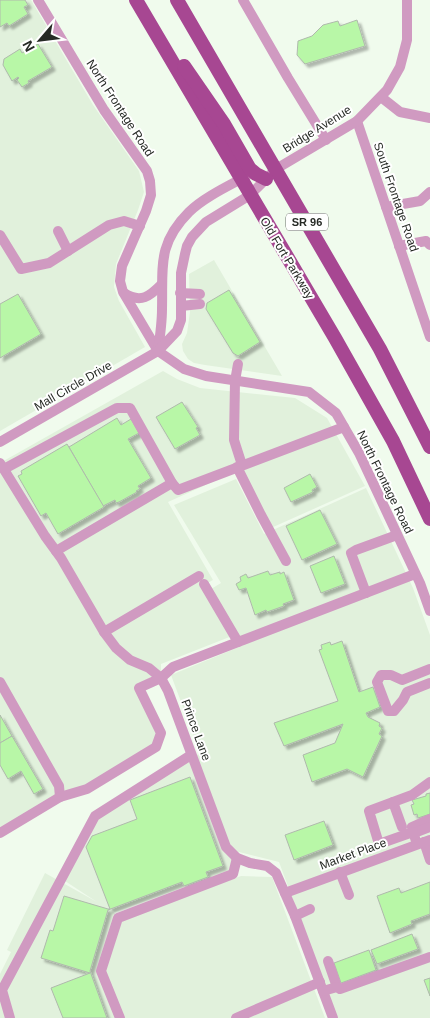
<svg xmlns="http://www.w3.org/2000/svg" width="430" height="1018" viewBox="0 0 430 1018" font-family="Helvetica,sans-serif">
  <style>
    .built { fill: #e1f1dc }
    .building { fill: #b8f7a7; stroke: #afb9ac; filter: url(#shadow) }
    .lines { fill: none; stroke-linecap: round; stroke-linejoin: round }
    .minor { stroke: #d09ac1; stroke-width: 10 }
    .major { stroke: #a74792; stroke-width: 14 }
    .labels { text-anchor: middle; stroke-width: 4; stroke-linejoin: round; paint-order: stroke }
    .shield { fill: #fff; stroke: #676a66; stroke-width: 1 }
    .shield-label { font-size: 11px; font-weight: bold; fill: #262a25 }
    .street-label { font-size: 12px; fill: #262a25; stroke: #fff }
  </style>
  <defs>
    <filter id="shadow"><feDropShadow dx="3.5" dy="3.5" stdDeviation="1" flood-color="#0004"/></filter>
  </defs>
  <rect width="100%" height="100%" fill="#f0fbed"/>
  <g class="built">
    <path d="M0,0H31L93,105L139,171L144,192L138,210L116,264L114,287L119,301L145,347L0,431Z"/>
    <path d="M214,260L282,376L205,365L194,363L188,359L183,351L182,344L187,333L190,312L189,274Z"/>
    <path d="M163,371L177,379L200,388L295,398L327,418L365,486L271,528L241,469L168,502L213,580L202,586L232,636L161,664V672L135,686L160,733L153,746L86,787L0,830V463Z"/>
    <path d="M236,479L264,534L366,488L413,588L430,635V1018H337L279,862L235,851L229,871L115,912L112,911L122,919L241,876L272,877L325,1018H0V974L11,952L7,950L45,873L97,902L65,881L97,817L200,753L171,675L244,645L211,589L221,583L174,505Z"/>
  </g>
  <g class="building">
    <path d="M0,0H25L28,5L24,7L28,14L9,26L7,23L0,27Z"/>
    <path d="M357,20L365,46L305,64L297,55L298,41L312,36L323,25L338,21L340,26Z"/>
    <path d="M38,44L52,67L28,81L29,83L22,87L17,80L19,78L18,77L12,81L3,65L4,59L20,49L22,53Z"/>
    <path d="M229,290L260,342L238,356L233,353L206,309L207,303Z"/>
    <path d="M18,294L41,334L0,358V304Z"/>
    <path d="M182,402L198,427L196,428L200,435L175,449L156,417Z"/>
    <path d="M117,418L121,425L131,419L139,433L128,439L151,478L138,486L140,489L136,491L137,492L119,502L116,503L115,500L103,506L69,447Z"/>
    <path d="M67,444L104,507L58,534L46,513L41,516L18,476L22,474L21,471Z"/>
    <path d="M310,474L317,487L312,490L313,492L291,502L284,488Z"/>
    <path d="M320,510L337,544L302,560L286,526Z"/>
    <path d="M334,556L345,584L321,593L310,566Z"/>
    <path d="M268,571L270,575L280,572V574L284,572L294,600L283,604L284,606L267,612L266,610L255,615L246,588L239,590L236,584L241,581L240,577L246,574L248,578Z"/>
    <path d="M342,641L359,692L373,687L380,707L366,713L368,717L380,723L379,726L382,728L379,734L382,736L363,777L347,769L312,782L303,755L335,743L343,724L284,746L274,723L338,701L319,650L322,649L321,645L330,642L331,645Z"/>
    <path d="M0,715L12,736L0,743Z"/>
    <path d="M12,736L43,789L34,794L21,771L8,779L0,765V743Z"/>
    <path d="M190,777L223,866L206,872L208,877L184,886L182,882L108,910L90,971L107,1018H63L51,988L90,973L41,958L50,930L53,931L64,896L108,909H110L86,847L92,836L137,819L130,800Z"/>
    <path d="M430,793V814L418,818L417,814L414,815L411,805L414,804L412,800L426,796V794Z"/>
    <path d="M324,821L333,845L294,860L285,835Z"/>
    <path d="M430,882V914L411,921L412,924L390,933L377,896L399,888L401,893Z"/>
    <path d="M412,934L418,949L377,964L371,950Z"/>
    <path d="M369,950L376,970L341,983L334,963Z"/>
    <path d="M430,978V996L424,980Z"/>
  </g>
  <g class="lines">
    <g class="minor">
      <path d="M38,0L104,110L147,171L150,181L151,195L146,211L122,266L120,281L123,292L158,351L184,369L206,376L309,392L336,413L359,453L420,583L430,611"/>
      <path d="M243,0L288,78L326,140"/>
      <path d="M381,97L400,112L430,118"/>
      <path d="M357,121L430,337"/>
      <path d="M386,207L420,201L430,192"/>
      <path d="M58,231L68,251"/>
      <path d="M0,235L21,269L49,263L109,225L124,221L140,226"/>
      <path d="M399,246L426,241L430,245"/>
      <path d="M124,293C141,304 150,296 162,284"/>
      <path d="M180,293L200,294"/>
      <path d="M181,306L200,304"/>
      <path d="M158,351C160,337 162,323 162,309C163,267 157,244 189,212C202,199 224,188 241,179L246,177"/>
      <path d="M238,364L235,381L234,440L242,465"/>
      <path d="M0,442L158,351L177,331L181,320V273L185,254L187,246L192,237L206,222L250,195L276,169L357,121L387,90L400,67L407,40V0"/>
      <path d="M0,463L45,536L61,558L104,632L116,648L130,660L149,668L161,678L168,691L226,847L237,858L250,863L267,866L276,873L295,916L333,1018"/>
      <path d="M237,467L261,515L286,561"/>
      <path d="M4,469L117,408H130L172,483L178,490L344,427"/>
      <path d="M56,551L172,483"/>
      <path d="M204,584L238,642"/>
      <path d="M366,593L351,553L356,550L397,535"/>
      <path d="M104,632L199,576"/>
      <path d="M430,669L402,680L391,675H381L377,682L388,711H394L403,700L407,692L430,683"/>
      <path d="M0,682L59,786L60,797"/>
      <path d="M393,802L402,827"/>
      <path d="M413,830L412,827L430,819"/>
      <path d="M0,833L60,797L87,789L156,747L161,733L139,688L161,678L173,667L415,574"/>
      <path d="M414,833L430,827"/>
      <path d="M424,842L430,860"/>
      <path d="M417,844L413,832L379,844L369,811L412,795L430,782"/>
      <path d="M340,872L349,895"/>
      <path d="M285,893L430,840"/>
      <path d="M295,916L310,909"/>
      <path d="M328,961L337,987"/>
      <path d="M323,991L337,987L340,989L430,957"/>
      <path d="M10,1018L2,990L95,816L191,755"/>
      <path d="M120,1018L101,971L118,918L233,874L237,858"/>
      <path d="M236,1018L320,982"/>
    </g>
    <g class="major">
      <path d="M136,0L335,338L393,441L430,519"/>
      <path d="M177,0L380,349L430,447"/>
      <path d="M184,66L224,124L250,169L256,174L266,179"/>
    </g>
  </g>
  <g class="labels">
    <rect class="shield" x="286" y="213.5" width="42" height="17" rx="4"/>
    <g class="shield-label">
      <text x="307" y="226">SR 96</text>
    </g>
    <g class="street-label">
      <text transform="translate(120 108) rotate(57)" y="4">North Frontage Road</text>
      <text transform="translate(317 129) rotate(-32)" y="4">Bridge Avenue</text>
      <text transform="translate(396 197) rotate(71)" y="4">South Frontage Road</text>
      <text transform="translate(287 258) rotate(59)" y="4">Old Fort Parkway</text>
      <text transform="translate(73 386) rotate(-30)" y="4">Mall Circle Drive</text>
      <text transform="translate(385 482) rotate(64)" y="4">North Frontage Road</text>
      <text transform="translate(196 730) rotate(70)" y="4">Prince Lane</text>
      <text transform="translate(353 854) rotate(-20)" y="4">Market Place</text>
    </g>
  </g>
  <g transform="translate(40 40) rotate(242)" stroke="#ffffff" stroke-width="4" paint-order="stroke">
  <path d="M0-4L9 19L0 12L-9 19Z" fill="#262a25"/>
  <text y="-8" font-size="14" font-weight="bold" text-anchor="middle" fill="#262a25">N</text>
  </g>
</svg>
